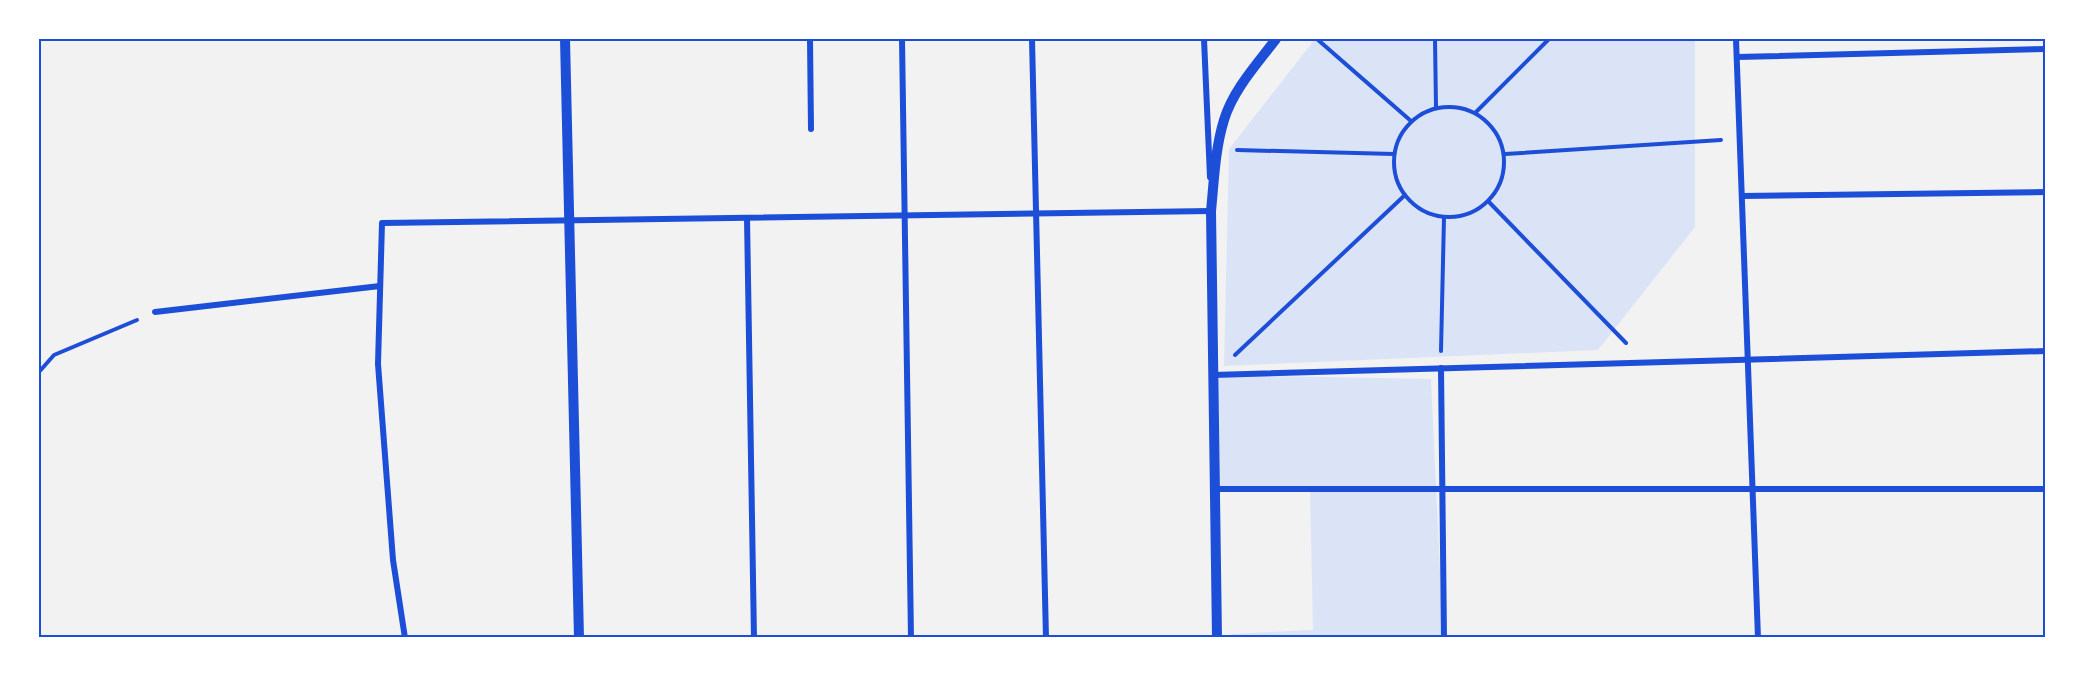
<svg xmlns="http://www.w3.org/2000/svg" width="2085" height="677" viewBox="0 0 2085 677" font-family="Jost,sans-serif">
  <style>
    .green { fill: #dbe4f7 }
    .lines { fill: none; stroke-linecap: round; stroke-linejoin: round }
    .path { stroke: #1d4ed8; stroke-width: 4 }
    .minor { stroke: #1d4ed8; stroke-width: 6 }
    .tertiary { stroke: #1d4ed8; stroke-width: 10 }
    .neatline { fill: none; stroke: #1d4ed8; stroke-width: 2 }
  </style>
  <rect width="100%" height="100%" fill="#f2f2f2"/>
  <g class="green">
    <path d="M1315,39H1695V227L1598,350L1224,366L1229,149Z"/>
    <path d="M1213,375L1431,379L1443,638H1232V634L1313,630L1310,489H1215Z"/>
  </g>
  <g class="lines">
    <g class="path">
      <path d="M1317,39L1411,121"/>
      <path d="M1435,39L1436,107"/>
      <circle cx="1449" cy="162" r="55"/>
      <path d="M1476,112L1549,39"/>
      <path d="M1237,150L1394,154"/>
      <path d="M1505,154L1721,140"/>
      <path d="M1489,202L1626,343"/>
      <path d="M1441,351L1444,217"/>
      <path d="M1235,355L1405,195"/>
      <path d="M39,372L54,355L137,320"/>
    </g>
    <g class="minor">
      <path d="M810,39L811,129"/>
      <path d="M902,39L911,638"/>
      <path d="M1032,39L1046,638"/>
      <path d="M1204,39L1210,177"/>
      <path d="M1736,39L1758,638"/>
      <path d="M1737,57L2046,49"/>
      <path d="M1742,196L2046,192"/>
      <path d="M747,218L754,638"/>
      <path d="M155,312L380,286"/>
      <path d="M1441,368L1444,638"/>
      <path d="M1213,375L2046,351"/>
      <path d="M1215,489H2046"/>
      <path d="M405,638L393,560L378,364L382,223L1211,211"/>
    </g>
    <g class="tertiary">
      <path d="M565,39L579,638"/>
      <path d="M1217,638L1211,211C1214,181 1215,149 1224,120C1233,90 1257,64 1276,39"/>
    </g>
  </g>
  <rect width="2085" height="677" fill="none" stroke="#ffffff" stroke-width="81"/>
  <rect x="40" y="40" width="2004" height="596" class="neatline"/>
</svg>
